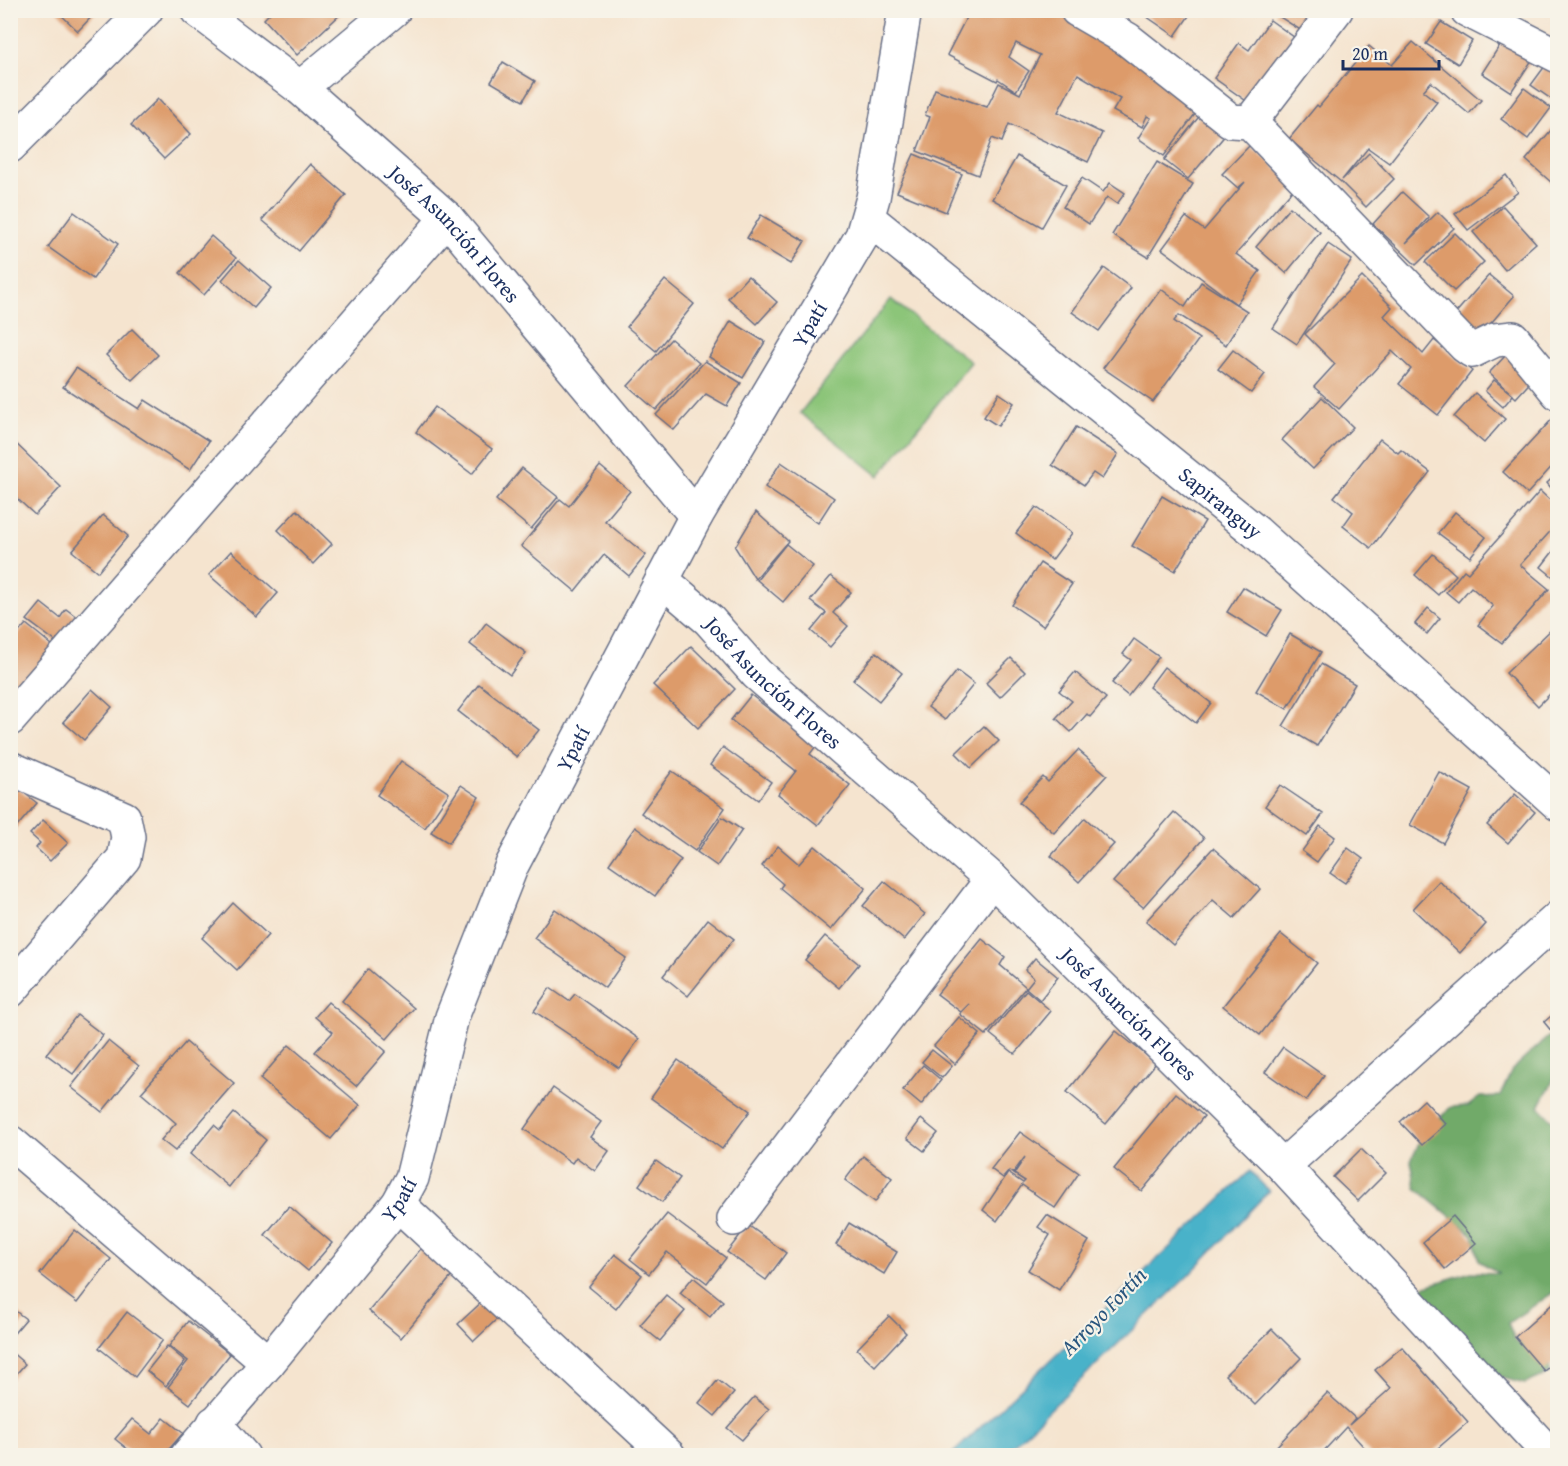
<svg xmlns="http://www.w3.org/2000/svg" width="1568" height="1466" viewBox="0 0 1568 1466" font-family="'Gentium Book Plus',serif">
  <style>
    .green { fill: #8cc579; stroke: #547a6c; stroke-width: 1.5 }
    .forest { fill: #71aa69; stroke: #466c64; stroke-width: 1.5 }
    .water { fill: #4ab2c9; stroke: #327094; stroke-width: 1.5 }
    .building { fill: #dd9b6b }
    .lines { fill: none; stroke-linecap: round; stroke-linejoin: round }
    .minor-casing { stroke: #676e86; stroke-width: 36 }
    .minor { stroke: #fff; stroke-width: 33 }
    .labels { text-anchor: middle; stroke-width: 4.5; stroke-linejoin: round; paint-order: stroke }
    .street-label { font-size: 21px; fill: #1b2f5e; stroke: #f7f3e8 }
    .water-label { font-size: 22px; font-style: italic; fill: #29567e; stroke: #f7f3e8 }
  </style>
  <rect width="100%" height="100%" fill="#f7f3e8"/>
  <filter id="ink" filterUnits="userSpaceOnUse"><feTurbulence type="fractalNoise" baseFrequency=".0167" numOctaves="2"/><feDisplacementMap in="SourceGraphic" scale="12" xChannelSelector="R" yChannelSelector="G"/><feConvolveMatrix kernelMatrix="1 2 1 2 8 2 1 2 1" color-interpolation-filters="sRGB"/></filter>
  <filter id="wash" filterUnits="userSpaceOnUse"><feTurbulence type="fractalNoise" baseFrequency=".008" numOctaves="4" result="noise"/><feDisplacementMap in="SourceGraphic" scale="24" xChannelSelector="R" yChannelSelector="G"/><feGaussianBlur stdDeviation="1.35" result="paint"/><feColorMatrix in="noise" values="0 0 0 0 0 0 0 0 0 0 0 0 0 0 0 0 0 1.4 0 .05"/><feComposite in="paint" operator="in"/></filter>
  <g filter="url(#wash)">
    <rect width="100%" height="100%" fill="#f5e4cf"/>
    <path class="green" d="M891,299L971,362L879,476L800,413Z"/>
    <path class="forest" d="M1553,1036C1566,1064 1553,1083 1539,1106L1557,1125V1290L1508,1323L1516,1342L1538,1349L1549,1359L1550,1373L1525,1384L1499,1377L1481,1362L1457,1327L1418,1294L1423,1287L1471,1272L1499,1273L1479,1261L1473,1235L1416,1188L1411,1161L1423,1134L1451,1107L1468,1106L1480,1097L1500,1096L1512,1070L1548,1037Z"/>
    <path class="water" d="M1250,1171L1269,1191L1188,1276L1003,1455H951Z"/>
    <g id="blocks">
      <g class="building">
        <path d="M56,10H98L78,31Z"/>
        <path d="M273,10H345L297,55L264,19Z"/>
        <path d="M950,10H1059L1058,14L1107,38L1173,87L1198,110L1164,156L1138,138L1151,118L1147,116L1142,127L1113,111L1120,99L1078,74L1058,112L1102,133L1088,162L1009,124L1002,142L992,138L978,175L917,151L930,117L925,115L935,89L987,107L999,83L1020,94L1040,55L1016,43L1009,57L1029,71L1016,91L998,79L997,81L947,55L966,18Z"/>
        <path d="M1141,10H1193L1175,36L1140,12Z"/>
        <path d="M1277,10H1319L1305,33L1275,14Z"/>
        <path d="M1270,20L1298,40L1252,105L1214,78L1239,43L1249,50Z"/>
        <path d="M1441,22L1472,41L1458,64L1426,44Z"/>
        <path d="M1507,34L1536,54L1511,92L1482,73Z"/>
        <path d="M1413,42L1481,100L1469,114L1431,82L1423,91L1437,102L1389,163L1368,148L1342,180L1369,153L1394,179L1366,207L1341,182L1289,139L1317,105L1319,107L1369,46L1392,65Z"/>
        <path d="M503,62L535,81L523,101L491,82Z"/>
        <path d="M1548,62L1557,67V103L1531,85Z"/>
        <path d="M1524,88L1551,108L1528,139L1501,119Z"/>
        <path d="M158,99L191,134L164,159L131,125Z"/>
        <path d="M1202,113L1227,133L1188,179L1164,160Z"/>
        <path d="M1557,123V177L1552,183L1526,160Z"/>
        <path d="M1250,145L1296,186L1236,254L1260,271L1236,304L1162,249L1186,217L1204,230L1245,182L1238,188L1222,174Z"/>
        <path d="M914,154L962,174L946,212L897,192Z"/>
        <path d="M1017,156L1066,185L1042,227L992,199Z"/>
        <path d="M1157,162L1193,184L1148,257L1112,235Z"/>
        <path d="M310,164L346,195L299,251L262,220Z"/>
        <path d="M1506,175L1518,192L1468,230L1455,214Z"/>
        <path d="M1082,178L1103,192L1110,183L1125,193L1117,204L1107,197L1089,224L1063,207Z"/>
        <path d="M1402,192L1429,217L1406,243L1438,212L1454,228L1416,265L1373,224Z"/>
        <path d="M1503,206L1536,243L1505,270L1473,232Z"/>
        <path d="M1290,207L1320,232L1286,273L1256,247Z"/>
        <path d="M74,212L118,244L93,279L48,247Z"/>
        <path d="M761,215L805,241L791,264L747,238Z"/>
        <path d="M1455,233L1484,262L1454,291L1425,262Z"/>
        <path d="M211,236L236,258L204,295L180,273Z"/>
        <path d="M1328,244L1352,260L1297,344L1273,328Z"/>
        <path d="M239,260L271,288L254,308L222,280Z"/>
        <path d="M1104,268L1131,288L1099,331L1072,312Z"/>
        <path d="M1489,275L1514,296L1480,336L1454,315Z"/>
        <path d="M748,276L777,302L757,324L728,298Z"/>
        <path d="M1362,277L1392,307L1384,316L1423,354L1434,340L1472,371L1438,415L1399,384L1411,369L1392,351L1339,409L1314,387L1335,364L1305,334Z"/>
        <path d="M665,280L694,304L656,351L627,327Z"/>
        <path d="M1201,282L1247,311L1226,345L1179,315L1174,321L1199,339L1153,402L1103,368L1161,289L1185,307Z"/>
        <path d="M731,321L765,342L743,378L709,357Z"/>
        <path d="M132,329L158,355L132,380L106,355Z"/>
        <path d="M671,339L699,363L656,410L628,386Z"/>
        <path d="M1233,350L1265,374L1251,393L1218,369Z"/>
        <path d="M1509,352L1536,376L1516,398L1489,373Z"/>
        <path d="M705,361L741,383L727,406L706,394L674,430L656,415Z"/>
        <path d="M76,368L139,409L145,400L209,441L190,470L63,387Z"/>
        <path d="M1494,380L1513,395L1503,407L1485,391Z"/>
        <path d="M999,393L1014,403L998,426L984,417Z"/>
        <path d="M1475,393L1505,419L1484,443L1454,417Z"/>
        <path d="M1322,397L1353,427L1313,469L1282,440Z"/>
        <path d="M435,407L492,449L472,474L416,432Z"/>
        <path d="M1557,414V461L1527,494L1503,472Z"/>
        <path d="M1076,427L1118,454L1102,479L1093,473L1084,485L1052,465Z"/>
        <path d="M10,438L61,487L35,515L10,492Z"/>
        <path d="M1380,439L1398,453L1401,450L1430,472L1371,548L1343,526L1353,512L1334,497Z"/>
        <path d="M781,462L834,498L818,523L765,487Z"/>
        <path d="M600,466L630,491L605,521L646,555L629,576L604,555L575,591L521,546L560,499L569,506Z"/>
        <path d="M522,468L558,497L531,529L496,500Z"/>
        <path d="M1557,474V495L1547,483Z"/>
        <path d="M1540,491L1557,507V524L1520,565L1549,589L1502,643L1478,625L1493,606L1471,587L1458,602L1446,592L1464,570L1468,573Z"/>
        <path d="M1162,496L1205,521L1175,571L1132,546Z"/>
        <path d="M1036,507L1072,533L1052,560L1016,533Z"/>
        <path d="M297,510L332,544L313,564L278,530Z"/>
        <path d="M756,512L788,541L755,579L735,547Z"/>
        <path d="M1455,512L1486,537L1470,557L1438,533Z"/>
        <path d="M103,515L128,536L98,572L72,551Z"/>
        <path d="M786,544L813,566L783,602L757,580Z"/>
        <path d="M1555,549L1557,551V580L1541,567Z"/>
        <path d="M231,551L278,593L257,617L209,575Z"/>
        <path d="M1433,554L1456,575L1438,595L1415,575Z"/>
        <path d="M1040,563L1072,584L1043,626L1012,605Z"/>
        <path d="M831,576L851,592L833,613L848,626L830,647L811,631L826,613L810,601Z"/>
        <path d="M1243,587L1282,610L1266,636L1227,612Z"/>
        <path d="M41,603L60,618L66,609L78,618L59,644L27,620Z"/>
        <path d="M1428,608L1440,618L1427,634L1415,624Z"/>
        <path d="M486,623L526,653L510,675L470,644Z"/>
        <path d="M26,624L57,649L10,706V642Z"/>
        <path d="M1557,624V687L1538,706L1506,673Z"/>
        <path d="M1290,634L1321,652L1287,709L1256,691Z"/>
        <path d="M1134,639L1159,657L1128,696L1112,683L1131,660L1123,654Z"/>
        <path d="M691,646L735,689L698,728L653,685Z"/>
        <path d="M876,652L902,673L879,701L853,680Z"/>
        <path d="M1011,658L1025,672L1000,697L986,683Z"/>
        <path d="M1321,664L1355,684L1317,746L1283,726Z"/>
        <path d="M1164,667L1211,703L1196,723L1149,687Z"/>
        <path d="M957,671L974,684L945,720L928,707Z"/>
        <path d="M1075,672L1106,698L1090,717L1087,714L1071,732L1056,718L1072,701L1059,691Z"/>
        <path d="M479,684L539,730L517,757L458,711Z"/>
        <path d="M92,689L112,707L84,740L63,722Z"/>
        <path d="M751,695L816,746L810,754L850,785L818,825L778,794L796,771L731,720Z"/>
        <path d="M984,726L999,741L971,768L956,753Z"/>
        <path d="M723,747L771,782L758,800L710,765Z"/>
        <path d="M1078,750L1107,775L1054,833L1019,802L1043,777L1048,782Z"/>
        <path d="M401,761L449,793L425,828L377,795Z"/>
        <path d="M672,771L725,808L695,851L641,813Z"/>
        <path d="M1439,772L1472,790L1443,843L1410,825Z"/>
        <path d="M10,782L37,803L10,835Z"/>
        <path d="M461,785L479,797L449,843L431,832Z"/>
        <path d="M1280,785L1323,814L1307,836L1265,806Z"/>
        <path d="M1515,794L1535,812L1508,843L1487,825Z"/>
        <path d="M1174,812L1204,838L1143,907L1113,882Z"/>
        <path d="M722,817L742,830L717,866L697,852Z"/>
        <path d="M1085,818L1114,844L1079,882L1051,856Z"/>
        <path d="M43,820L68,843L50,861L36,848L40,843L30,834Z"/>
        <path d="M1320,826L1335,837L1317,862L1302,851Z"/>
        <path d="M635,827L681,860L655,896L609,864Z"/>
        <path d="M778,846L799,864L815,846L866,888L831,930L780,888L783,884L762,866Z"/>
        <path d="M1213,848L1260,889L1234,918L1213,900L1173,945L1146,921Z"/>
        <path d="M1348,848L1363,859L1345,883L1330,873Z"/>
        <path d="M884,881L925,914L904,940L863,906Z"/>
        <path d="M1439,881L1486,924L1460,953L1413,909Z"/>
        <path d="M233,903L268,935L237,970L202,938Z"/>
        <path d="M555,909L626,958L605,988L534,938Z"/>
        <path d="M708,919L734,939L688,996L663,976Z"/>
        <path d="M1281,934L1317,963L1260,1035L1223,1006Z"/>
        <path d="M825,936L859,964L839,988L805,960Z"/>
        <path d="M982,939L1005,957L1000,965L1026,987L986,1035L960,1014L969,1004L961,1012L937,994Z"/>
        <path d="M1035,958L1058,977L1040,1000L1026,988L1034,978L1025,970Z"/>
        <path d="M368,969L414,1008L387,1039L342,1001Z"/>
        <path d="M550,988L569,1001L575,994L639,1039L619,1068L534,1011Z"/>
        <path d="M1026,990L1051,1011L1015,1054L990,1034Z"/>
        <path d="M328,1002L386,1051L356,1086L315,1052L333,1032L315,1017Z"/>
        <path d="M1557,1011V1038L1544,1022Z"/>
        <path d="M77,1015L103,1035L73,1074L46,1054Z"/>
        <path d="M959,1017L980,1034L955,1064L934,1046Z"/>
        <path d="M1116,1031L1156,1063L1106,1124L1067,1092Z"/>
        <path d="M108,1041L139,1066L102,1112L71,1087Z"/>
        <path d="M186,1042L234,1083L175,1151L161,1140L176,1123L141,1093Z"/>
        <path d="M289,1045L360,1105L331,1139L260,1079Z"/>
        <path d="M1283,1047L1324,1076L1306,1101L1265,1072Z"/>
        <path d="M932,1050L952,1066L942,1078L922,1062Z"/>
        <path d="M678,1060L750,1111L722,1149L651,1098Z"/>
        <path d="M923,1065L941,1080L921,1105L903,1090Z"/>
        <path d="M553,1088L601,1122L590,1137L609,1151L595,1171L576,1157L572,1163L524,1129Z"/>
        <path d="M1176,1093L1204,1116L1142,1191L1114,1169Z"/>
        <path d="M1424,1100L1446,1124L1422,1145L1400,1122Z"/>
        <path d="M234,1113L266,1140L229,1187L190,1154L214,1125L220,1130Z"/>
        <path d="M921,1119L938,1133L924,1151L907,1138Z"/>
        <path d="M1020,1132L1079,1173L1055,1208L1022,1185L997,1221L983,1210L1008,1173L1023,1183L1025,1181L1014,1174L1025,1157L1013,1173L1009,1171L1003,1178L991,1169Z"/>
        <path d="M1361,1149L1386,1173L1358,1201L1333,1177Z"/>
        <path d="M863,1156L892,1178L875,1202L845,1180Z"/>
        <path d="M656,1161L680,1178L662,1202L639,1185Z"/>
        <path d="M289,1206L332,1243L308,1271L265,1235Z"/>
        <path d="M667,1214L726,1258L707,1283L667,1252L649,1274L630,1259Z"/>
        <path d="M1047,1215L1089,1241L1059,1290L1028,1270L1050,1235L1038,1227Z"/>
        <path d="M1453,1216L1476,1243L1445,1269L1423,1242Z"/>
        <path d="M849,1223L897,1252L884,1274L836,1245Z"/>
        <path d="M748,1225L786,1253L766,1280L727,1252Z"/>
        <path d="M75,1230L111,1259L77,1303L40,1274Z"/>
        <path d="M424,1245L456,1271L401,1338L369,1311Z"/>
        <path d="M615,1254L642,1275L616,1309L589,1287Z"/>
        <path d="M693,1277L723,1301L710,1317L680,1293Z"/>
        <path d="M666,1295L685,1311L660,1341L640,1325Z"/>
        <path d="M485,1299L501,1315L474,1341L458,1324Z"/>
        <path d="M1557,1300V1360L1544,1371L1515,1337Z"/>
        <path d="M10,1307L26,1319L10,1338Z"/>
        <path d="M127,1312L163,1340L135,1377L99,1348Z"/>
        <path d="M889,1316L906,1333L875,1366L857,1349Z"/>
        <path d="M188,1321L230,1354L190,1404L168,1387L188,1361L169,1346Z"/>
        <path d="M1272,1329L1301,1358L1255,1405L1225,1375Z"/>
        <path d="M167,1346L185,1361L166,1386L147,1371Z"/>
        <path d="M1402,1347L1468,1422L1430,1455H1371L1346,1427L1320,1455H1286L1276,1447L1327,1393L1355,1418L1349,1425L1391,1388L1375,1370Z"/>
        <path d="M10,1351L25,1364L10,1381Z"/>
        <path d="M718,1380L734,1393L715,1416L699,1403Z"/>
        <path d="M754,1397L769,1409L742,1440L727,1428Z"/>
        <path d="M164,1418L183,1433L164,1455H135L115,1439L132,1419L151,1434Z"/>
      </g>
    </g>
  </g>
  <g filter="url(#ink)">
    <use href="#blocks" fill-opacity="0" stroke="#676e86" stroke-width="1.5"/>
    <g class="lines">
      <defs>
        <g id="minor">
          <path id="s1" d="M197,10L300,88L447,218L696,516"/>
          <path d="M1077,10L1127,39L1231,121L1250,122L1465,346L1472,351L1495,340L1513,338L1558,393"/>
          <path d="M1467,10L1558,56"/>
          <path d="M300,88L394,10"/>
          <path d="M1250,122L1336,10"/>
          <path d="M10,146L146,10"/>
          <path id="s2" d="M868,218L1256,532L1558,804"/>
          <path id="s3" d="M662,580L709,620L757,674L992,879L1283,1166L1551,1456"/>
          <path d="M10,719L447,218"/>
          <path d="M10,768L124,818L128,837L124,858L10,991"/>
          <path d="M10,1142L268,1363"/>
          <path d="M1283,1166L1558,918"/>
          <path d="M398,1204L669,1456"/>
          <path d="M734,1219L992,879"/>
          <path d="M214,1423L243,1456"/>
          <path id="s4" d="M187,1456L268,1363L398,1204L412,1178L452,1017L512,865L696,516L862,236L873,198L905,10"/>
        </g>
      </defs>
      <use href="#minor" class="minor-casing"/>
      <use href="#minor" class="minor"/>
    </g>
  </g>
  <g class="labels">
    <g class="street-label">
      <text dy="7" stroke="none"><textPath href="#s1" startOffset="342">José Asunción Flores</textPath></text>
      <text dy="7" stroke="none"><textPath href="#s4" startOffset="1305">Ypatí</textPath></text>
      <text dy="7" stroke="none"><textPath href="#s2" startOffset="453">Sapiranguy</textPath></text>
      <text dy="7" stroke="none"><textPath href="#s3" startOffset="152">José Asunción Flores</textPath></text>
      <text dy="7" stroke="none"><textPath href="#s4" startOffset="819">Ypatí</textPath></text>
      <text dy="7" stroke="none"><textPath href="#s3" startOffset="638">José Asunción Flores</textPath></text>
      <text dy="7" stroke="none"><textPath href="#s4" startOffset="333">Ypatí</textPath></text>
    </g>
    <g class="water-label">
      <text transform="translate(1103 1311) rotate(-46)" y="8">Arroyo Fortín</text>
    </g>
  </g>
  <rect width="1568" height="1466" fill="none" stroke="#f7f3e8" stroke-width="36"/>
  <path d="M1343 60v9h96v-9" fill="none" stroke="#1b2f5e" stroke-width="3"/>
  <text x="1352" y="60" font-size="18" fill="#1b2f5e" stroke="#f7f3e8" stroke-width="4.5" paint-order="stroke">20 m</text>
</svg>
